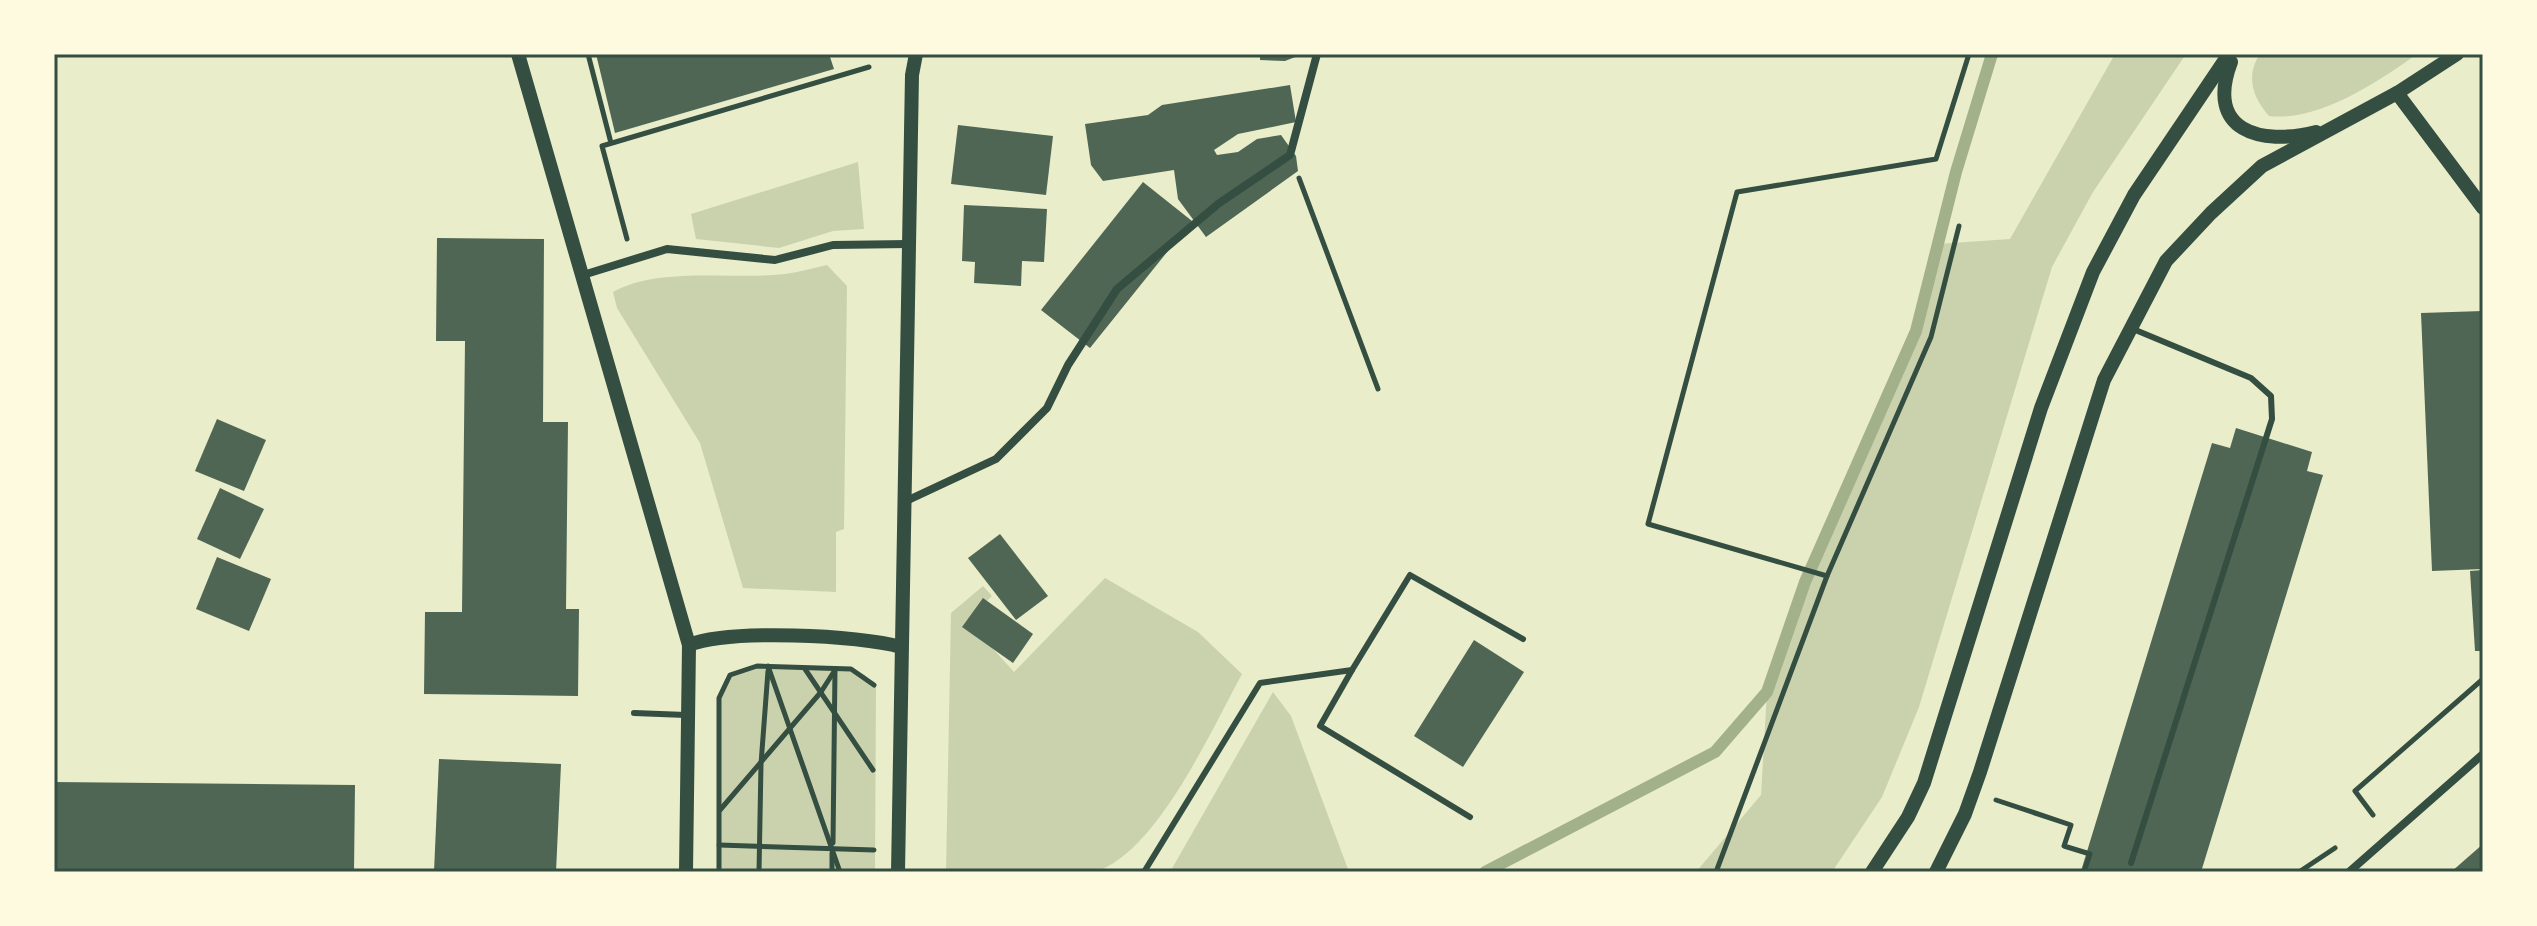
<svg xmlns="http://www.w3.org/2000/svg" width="2537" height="926" viewBox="0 0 2537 926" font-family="'Sofia Sans Condensed',sans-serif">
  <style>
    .green { fill: #cad2ad }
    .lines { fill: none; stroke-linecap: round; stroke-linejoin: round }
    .stream { stroke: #a3b18a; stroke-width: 12 }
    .building { fill: #4f6655 }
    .path { stroke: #344e41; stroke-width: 5 }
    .service { stroke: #344e41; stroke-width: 6 }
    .minor { stroke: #344e41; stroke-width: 8 }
    .tertiary { stroke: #344e41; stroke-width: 14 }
    .neatline { fill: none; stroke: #344e41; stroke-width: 3 }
  </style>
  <rect width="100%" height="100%" fill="#e9edc9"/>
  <g class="green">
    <path d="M2115,54H2186L2093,192L2052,267L1919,707L1882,797L1832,872H1696L1761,795L1767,692L1805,582L1916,331L1938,244L2010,239Z"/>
    <path d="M2260,54H2417C2378,82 2318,122 2269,116C2253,98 2245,76 2260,54Z"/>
    <path d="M858,162L864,229L833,231L779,248L696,239L691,214Z"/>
    <path d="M827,265L847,286L844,529L836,532V592L743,588L700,443L617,308L613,292C658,266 734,280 785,274C799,272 813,268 827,265Z"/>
    <path d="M1105,578L1198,632L1242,674C1212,729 1159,847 1100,870C1079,878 975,872 946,872L951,613L983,586L992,596L967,620L1014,672Z"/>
    <path d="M747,668L851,669L865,675L876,687L875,872H719V698L730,675Z"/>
    <path d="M1273,692L1291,716L1349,872H1170Z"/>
  </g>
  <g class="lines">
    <path class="stream" d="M1485,872L1715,752L1767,692L1805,582L1916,331L1956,172L1992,54"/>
  </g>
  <g class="building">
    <path d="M596,54H829L834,69L615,133Z"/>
    <path d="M1260,54H1303L1285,61L1260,60Z"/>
    <path d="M1290,85L1296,122L1238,134L1214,150L1217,155L1238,152L1257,139L1281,135L1296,156L1298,171L1206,237L1178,199L1174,170L1103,181L1091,165L1085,124L1148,115L1162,105Z"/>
    <path d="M958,125L1053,136L1046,195L951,184Z"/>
    <path d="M1143,182L1192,221L1090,348L1041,310Z"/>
    <path d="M964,205L1047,209L1044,262L1022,261L1021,286L974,283L975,262L962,261Z"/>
    <path d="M437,238L544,239L543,422H568L566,609H579L578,696L424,694L425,612H462L465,341H436Z"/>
    <path d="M2483,311V569L2432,571L2421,313Z"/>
    <path d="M217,419L266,440L244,491L195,471Z"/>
    <path d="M2236,428L2312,452L2307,471L2323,475L2201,872L2081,871L2212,443L2230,448Z"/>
    <path d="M220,488L264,509L240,559L197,539Z"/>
    <path d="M1000,534L1048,596L1016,620L968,558Z"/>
    <path d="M217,557L271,579L249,631L196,609Z"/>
    <path d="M2483,570V651H2475L2470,571Z"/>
    <path d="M983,598L1033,634L1013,663L962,627Z"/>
    <path d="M1474,640L1524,672L1463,767L1414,736Z"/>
    <path d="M439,759L561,764L556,872H434Z"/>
    <path d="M54,782L355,785L354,872H54Z"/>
    <path d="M2483,844V872H2451Z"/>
  </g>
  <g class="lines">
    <g class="path">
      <path d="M588,54L611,143"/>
      <path d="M1299,178L1378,389"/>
      <path d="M627,239L602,146L869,67"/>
      <path d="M1827,576L1648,524L1737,192L1936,159L1969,54"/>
      <path d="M768,666L840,872"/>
      <path d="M805,669L873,770"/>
      <path d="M1996,800L2071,825L2064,846L2090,854L2084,872"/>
      <path d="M720,810L821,692L835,670"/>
      <path d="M2373,815L2355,791L2483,679"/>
      <path d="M833,843L835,669"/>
      <path d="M719,845L874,850"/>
      <path d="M719,872V698L730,675L757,666L851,669L874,685"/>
      <path d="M759,872L761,764L768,671"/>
      <path d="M832,872V853"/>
      <path d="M1716,872L1827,576L1931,337L1959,226"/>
      <path d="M2299,872L2335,848"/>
    </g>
    <g class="service">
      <path d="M1352,670L1320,726L1470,817"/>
      <path d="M634,713L686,715"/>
      <path d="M2131,863L2272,419L2271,396L2251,378L2133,329"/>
      <path d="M1144,872L1260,683L1352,670L1410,575L1523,639"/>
    </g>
    <g class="minor">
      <path d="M583,275L667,249L775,260L833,245L908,244"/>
      <path d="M904,502L996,459L1047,408L1068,365L1117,289L1218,204L1290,155L1317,54"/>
      <path d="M2349,872L2483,754"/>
    </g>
    <g class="tertiary">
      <path d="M518,54L689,645L686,872"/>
      <path d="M2231,62C2205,131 2260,146 2316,132"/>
      <path d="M2397,93L2483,208"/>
      <path d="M689,645C729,629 859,635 901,647"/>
      <path d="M898,872L912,75L916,54"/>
      <path d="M1872,872L1908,817L1924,783L2041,408L2093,272L2134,195L2229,54"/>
      <path d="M1936,872L1965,814L1980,772L2104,380L2166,261L2211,213L2262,166L2397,93L2457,54"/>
    </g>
  </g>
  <rect width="2537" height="926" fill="none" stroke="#fefae0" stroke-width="112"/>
  <rect x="56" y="56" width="2425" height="814" class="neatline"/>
</svg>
